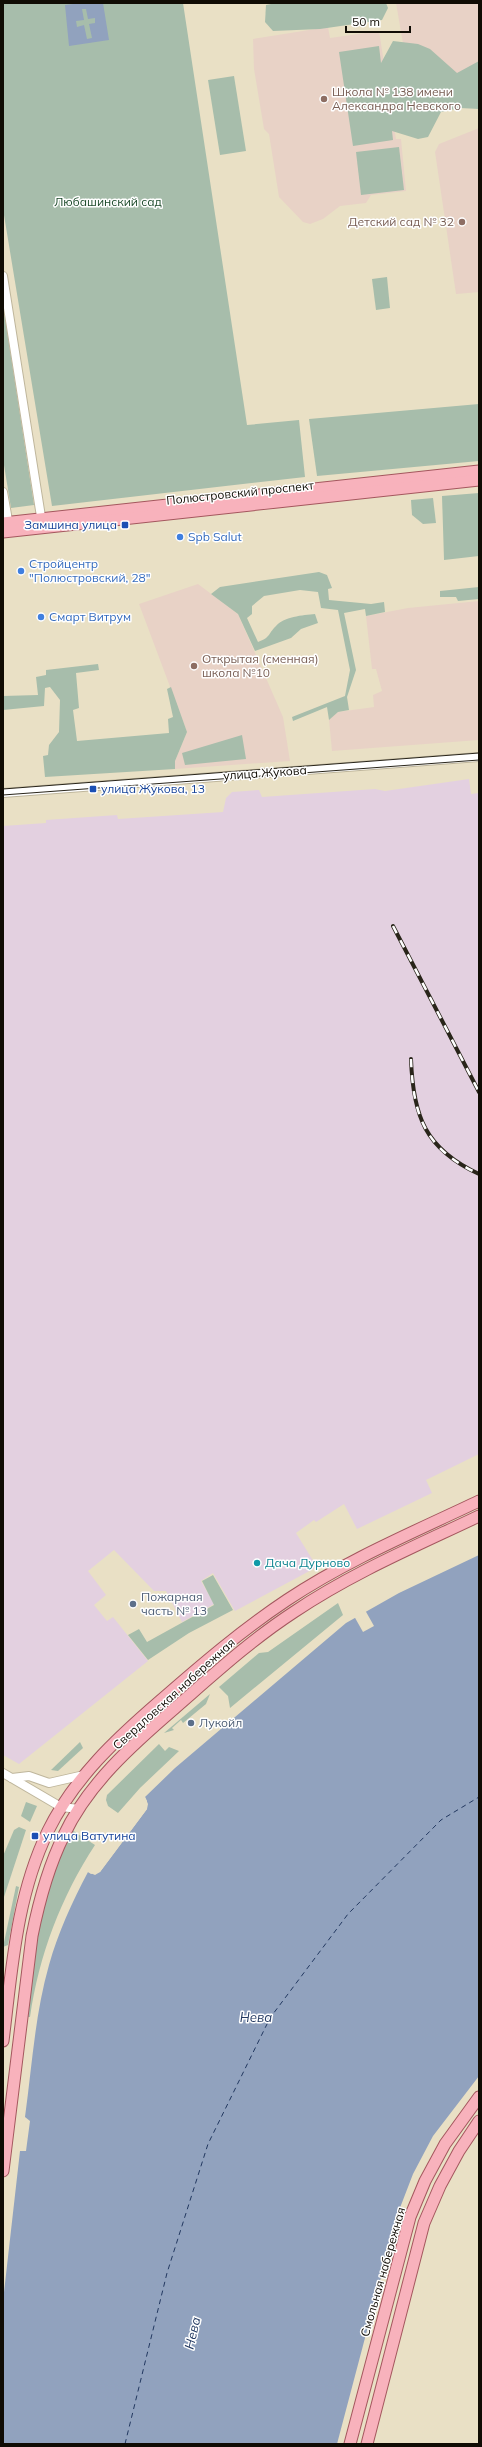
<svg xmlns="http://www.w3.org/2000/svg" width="482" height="2447" viewBox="0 0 482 2447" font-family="Mulish,sans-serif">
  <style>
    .industrial { fill: #e3d0e0 }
    .education { fill: #e8d2c6 }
    .green { fill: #a7bdab }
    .water { fill: #91a2be; fill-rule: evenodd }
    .pier { fill: #e9e0c5 }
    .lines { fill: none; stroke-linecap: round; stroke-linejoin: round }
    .ferry { stroke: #223860; stroke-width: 1; stroke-dasharray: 5 4; stroke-linecap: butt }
    .minor-casing { stroke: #bfb69c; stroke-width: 10 }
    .major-casing { stroke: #a4575e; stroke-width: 13 }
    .minor { stroke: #fff; stroke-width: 8 }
    .major { stroke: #f8b2bc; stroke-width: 11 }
    .tram { stroke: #29251a; stroke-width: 1 }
    .rail-casing { stroke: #29251a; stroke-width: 4 }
    .rail { stroke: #fff; stroke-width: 2.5; stroke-dasharray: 8; stroke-linecap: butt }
    .education-dot { fill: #8d6e63; stroke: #fff; stroke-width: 1.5 }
    .transit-dot { fill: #1a4fb4; stroke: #fff; stroke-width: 1.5 }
    .shop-dot { fill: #3f7fe0; stroke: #fff; stroke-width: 1.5 }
    .culture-dot { fill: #0f9aa8; stroke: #fff; stroke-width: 1.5 }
    .service-dot { fill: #5c6f8a; stroke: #fff; stroke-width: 1.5 }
    .labels { text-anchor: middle; stroke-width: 3; stroke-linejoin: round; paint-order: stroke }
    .education-label { font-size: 12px; fill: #785e54; stroke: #fff; text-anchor: start }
    .park-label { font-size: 12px; fill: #1b4929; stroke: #fff }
    .street-label { font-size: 12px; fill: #100c04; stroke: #fff }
    .transit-label { font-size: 12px; fill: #164399; stroke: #fff; text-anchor: start }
    .shop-label { font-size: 12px; fill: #366cbe; stroke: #fff; text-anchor: start }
    .culture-label { font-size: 12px; fill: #0d838f; stroke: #fff; text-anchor: start }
    .service-label { font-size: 12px; fill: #4e5e75; stroke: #fff; text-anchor: start }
    .water-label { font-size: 13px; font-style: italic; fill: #223860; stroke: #fff }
  </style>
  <rect width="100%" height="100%" fill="#e9e0c5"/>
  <path class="industrial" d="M469,779L471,794L479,793V1454L426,1480L432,1493L357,1529L344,1504L316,1522L314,1520L296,1533L317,1567L235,1611L213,1573L201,1581L214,1604L182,1622L166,1591H154L114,1550L88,1571L106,1595L94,1605L107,1621L113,1617L148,1661L19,1764L3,1755V826L46,823V820L117,815L118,819L223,812L226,798L232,792L259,790L262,797L375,789L385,791Z"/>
  <g class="education">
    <path d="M396,3H479V100L406,61Z"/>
    <path d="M328,27L330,38L379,31L396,139H401L406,191L371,195L366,203L340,206L323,219L310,224L303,222L279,197L269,134L264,129L254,69L253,39Z"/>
    <path d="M479,128V292L456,294L435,152L439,144Z"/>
    <path d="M198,584L238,614L283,717L290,761L175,769V761L187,732L139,604Z"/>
    <path d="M479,601V740L332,751L329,720L338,712L374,707L373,695L382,691L376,669H372L366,616L408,608Z"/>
  </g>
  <g class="green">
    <path d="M3,3H183L247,425L299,420L305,477L52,506L3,209Z"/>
    <path d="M276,3H386L388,8L382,20L320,29L273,31L265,22L266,5Z"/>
    <path d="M393,41L418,44L430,49L457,73L479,61V109L460,108L441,112L428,137L418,139L392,131L393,140L353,146L339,52L379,46L381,63Z"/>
    <path d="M234,76L246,151L220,155L208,80Z"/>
    <path d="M399,147L404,190L361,195L356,152Z"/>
    <path d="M387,277L390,308L376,310L372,279Z"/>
    <path d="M3,305L34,505L11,508L3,459Z"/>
    <path d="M479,404V461L317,476L309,419Z"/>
    <path d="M479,493V556L444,560L442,496Z"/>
    <path d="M433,498L436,523L423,524L412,515L411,500Z"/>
    <path d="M319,572L327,575L332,588L328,589L329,600L371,604L384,602L385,612L366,616L365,609L344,613L356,670L347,697L349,710L338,712L329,720L327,707L293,721L292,717L345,696L350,670L338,610L321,608L318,592L300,590L264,596L252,606V614L247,618L258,642C271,637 267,635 276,626C283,617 303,615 315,614L318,623L301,629L291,638L255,651L238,614L211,594L220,587Z"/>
    <path d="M479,587V599L458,601L456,597H440V591Z"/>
    <path d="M98,664L99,670L76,673L79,708L73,710L77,741L169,733L168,719L173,717L167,689L171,687L187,732L175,761V769L45,777L43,756L48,755L49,745L59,732L60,700L50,687L45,688L44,706L3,710V696L38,695L36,677L46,675V670Z"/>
    <path d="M242,735L246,759L185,765L182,753Z"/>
    <path d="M213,1575L233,1610L189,1633L148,1660L128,1635L139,1629L147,1642L214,1605L202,1581Z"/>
    <path d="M338,1603L343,1615L230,1708L228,1696L219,1687L259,1653L268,1652Z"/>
    <path d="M210,1694L206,1704L183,1723L181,1720L172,1728L174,1730L164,1733Z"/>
    <path d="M80,1742L83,1748L58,1771L51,1770Z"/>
    <path d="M159,1744L165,1751L169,1747L179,1751L140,1788L118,1813L108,1806L106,1800L107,1795Z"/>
    <path d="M26,1802L37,1806L30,1822L21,1816Z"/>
    <path d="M19,1827L26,1830L4,1897L3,1856L14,1830Z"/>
    <path d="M72,1830L95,1845C61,1897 39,1955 30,2017H25L36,1935L54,1868Z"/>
    <path d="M16,1886L19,1887L8,1945L3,1947Z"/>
  </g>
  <g class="water">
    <path d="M81,3H103L109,40L69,46L65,5ZM82,9H86L88,19L95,18V23L89,24L92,38L87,39L84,25L77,27L76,21L84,20Z"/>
    <path d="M479,1555V2076L433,2136L413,2174L398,2213L337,2444H3V2301L20,2151H26L30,2121L25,2117C32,2066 35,2014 49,1965C58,1933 72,1902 88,1872L91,1874L100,1872L147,1809V1801L145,1797L175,1768L346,1623L399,1593Z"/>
  </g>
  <g class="pier">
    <path d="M365,1610L374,1626L363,1632L354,1616Z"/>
    <path d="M145,1797L148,1804L147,1809L100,1872L95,1875L88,1872L98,1871L145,1808Z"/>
  </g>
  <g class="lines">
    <path class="ferry" d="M125,2444L167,2273L208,2144L270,2018L348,1914L441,1820L479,1797"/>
    <defs>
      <g id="minor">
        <path d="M3,276L42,523"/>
        <path d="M3,492L9,526"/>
        <path d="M3,793L479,757"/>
        <path d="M3,1773L61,1807L79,1809"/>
        <path d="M12,1778L29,1776L49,1783L84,1775"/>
      </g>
      <g id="major">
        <path d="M3,523L479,471"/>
        <path d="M3,532L479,480"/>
        <path d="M3,2041C12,1969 16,1897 48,1831C74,1778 116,1739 160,1701C201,1665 242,1630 287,1600C347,1560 414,1532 479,1501"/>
        <path d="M3,2171L32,1936C39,1901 48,1867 64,1835C88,1784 132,1745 175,1708C213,1675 251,1640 294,1612C352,1573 416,1546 479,1516"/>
        <path d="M350,2444L410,2217L425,2181L445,2144L479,2097"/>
        <path d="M367,2444L424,2223L440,2186L459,2151L479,2121"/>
      </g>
    </defs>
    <use href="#minor" class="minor-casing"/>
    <use href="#major" class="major-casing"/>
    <use href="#minor" class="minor"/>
    <use href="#major" class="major"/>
    <g class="tram">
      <path d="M3,789L479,753"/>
      <path d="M3,795L479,760"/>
    </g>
    <defs>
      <g id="rail">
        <path d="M393,926L479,1092"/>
        <path d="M411,1059C413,1116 425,1149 479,1174"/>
      </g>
    </defs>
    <use href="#rail" class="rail-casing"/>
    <use href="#rail" class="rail"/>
  </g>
  <g class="education-dot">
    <circle cx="324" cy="99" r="4"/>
    <circle cx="462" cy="222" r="4"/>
    <circle cx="194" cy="666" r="4"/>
  </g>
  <g class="transit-dot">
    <rect x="121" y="521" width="8" height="8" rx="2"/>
    <rect x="89" y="785" width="8" height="8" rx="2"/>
    <rect x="31" y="1832" width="8" height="8" rx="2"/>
  </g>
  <g class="shop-dot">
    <circle cx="180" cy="537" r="4"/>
    <circle cx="21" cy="571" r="4"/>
    <circle cx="41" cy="617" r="4"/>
  </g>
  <circle class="culture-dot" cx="257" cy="1563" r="4"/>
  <g class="service-dot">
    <circle cx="133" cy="1604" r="4"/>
    <circle cx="191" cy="1723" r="4"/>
  </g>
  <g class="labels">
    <g class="education-label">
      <text x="332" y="96">Школа № 138 имени<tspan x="332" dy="14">Александра Невского</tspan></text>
      <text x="454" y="226" text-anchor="end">Детский сад № 32</text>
      <text x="202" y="663">Открытая (сменная)<tspan x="202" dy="14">школа №10</tspan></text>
    </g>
    <g class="park-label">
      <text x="108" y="206">Любашинский сад</text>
    </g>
    <g class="street-label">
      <text transform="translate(240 493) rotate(-6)" y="4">Полюстровский проспект</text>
      <text transform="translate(265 773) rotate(-4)" y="4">улица Жукова</text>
      <text transform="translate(174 1694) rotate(-42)" y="4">Свердловская набережная</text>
      <text transform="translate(383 2272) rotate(-74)" y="4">Смольная набережная</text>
    </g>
    <g class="transit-label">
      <text x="117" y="529" text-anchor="end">Замшина улица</text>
      <text x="101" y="793">улица Жукова, 13</text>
      <text x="43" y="1840">улица Ватутина</text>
    </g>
    <g class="shop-label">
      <text x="188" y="541">Spb Salut</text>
      <text x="29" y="568">Стройцентр<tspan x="29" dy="14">"Полюстровский, 28"</tspan></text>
      <text x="49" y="621">Смарт Витрум</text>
    </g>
    <g class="culture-label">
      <text x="265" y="1567">Дача Дурново</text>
    </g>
    <g class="service-label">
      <text x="141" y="1601">Пожарная<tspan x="141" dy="14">часть № 13</tspan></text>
      <text x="199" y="1727">Лукойл</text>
    </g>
    <g class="water-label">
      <text x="256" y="2022">Нева</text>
      <text transform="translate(192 2333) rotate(-77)" y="5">Нева</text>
    </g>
  </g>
  <rect width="482" height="2447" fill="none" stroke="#100c04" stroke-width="8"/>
  <path d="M346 26v6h64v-6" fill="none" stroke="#100c04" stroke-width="2"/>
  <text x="352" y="26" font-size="12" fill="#100c04" stroke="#ffffff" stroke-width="3" paint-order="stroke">50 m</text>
</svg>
